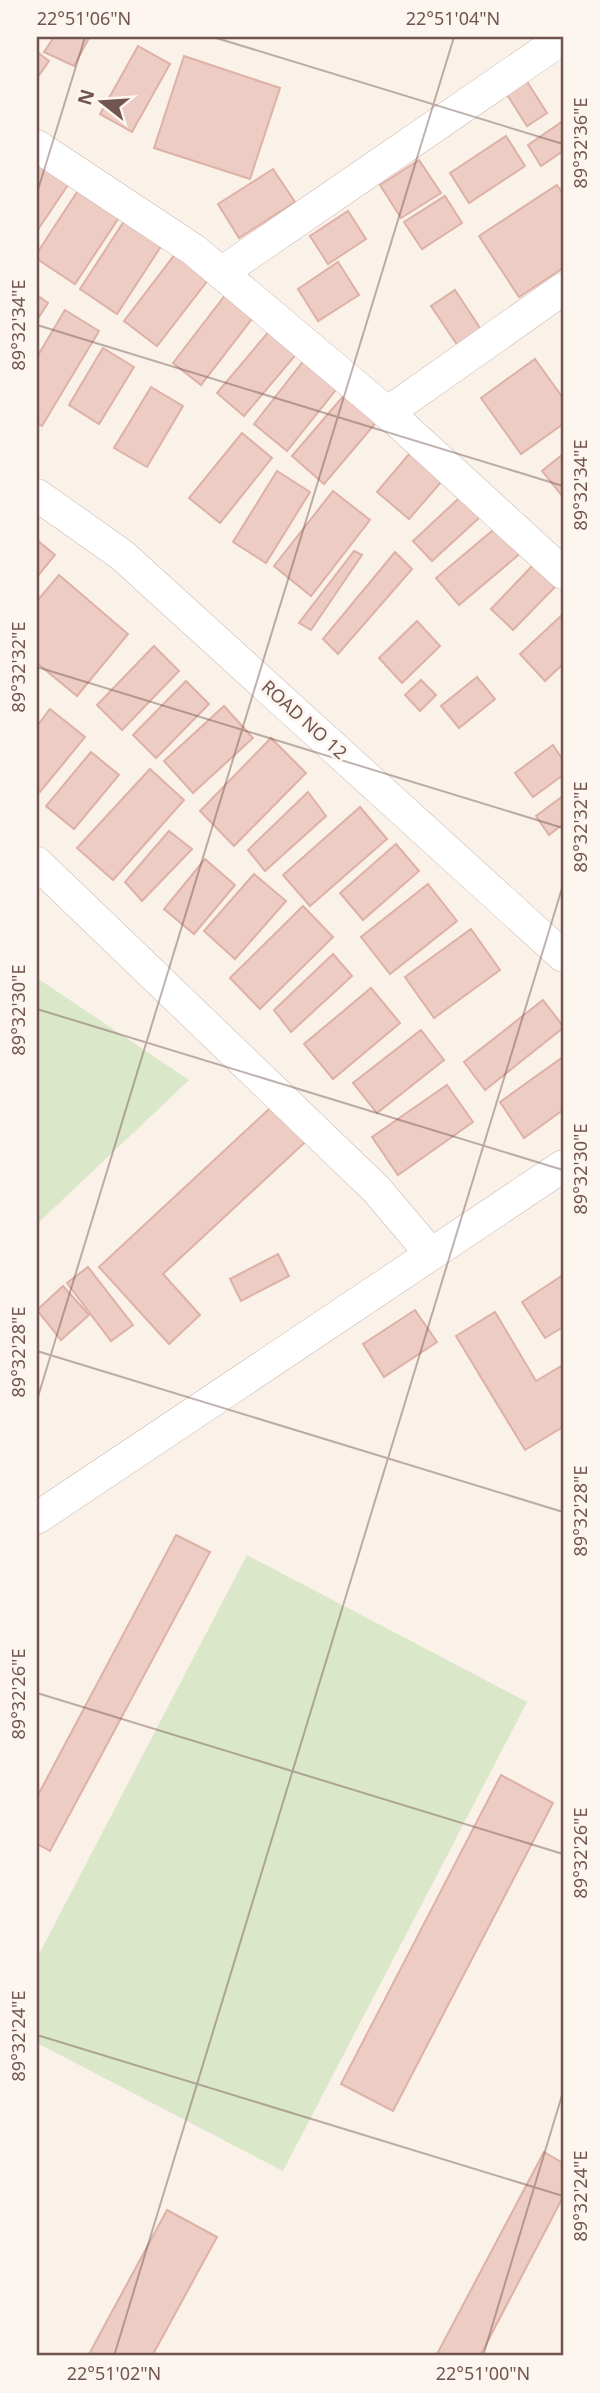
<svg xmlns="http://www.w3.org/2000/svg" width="600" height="2393" viewBox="0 0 600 2393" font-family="'Noto Sans',sans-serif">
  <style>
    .green { fill: #dbe7c9 }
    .building { fill: #edccc4; stroke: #deb1a6; stroke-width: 2 }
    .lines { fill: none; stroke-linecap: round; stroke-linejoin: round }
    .minor-casing { stroke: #ceb9b3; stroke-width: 33 }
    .minor { stroke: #fff; stroke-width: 32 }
    .ticks { fill: none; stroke: #72554f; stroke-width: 2; stroke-opacity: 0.45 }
    .labels { text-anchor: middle; stroke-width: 6; stroke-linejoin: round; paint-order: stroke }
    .street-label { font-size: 18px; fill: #72554f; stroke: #fdf5ef }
    .neatline { fill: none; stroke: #72554f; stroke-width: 2.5 }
    .ticks-label { font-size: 18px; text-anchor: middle; fill: #72554f }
  </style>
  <rect width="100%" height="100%" fill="#faf1e9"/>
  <g class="green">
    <path d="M37,978L189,1080L37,1224Z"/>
    <path d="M247,1555L527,1702L283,2171L37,2043V1958Z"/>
  </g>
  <g class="building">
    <path d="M54,37L89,38L74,66L44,52Z"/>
    <path d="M138,46L170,64L132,132L100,114Z"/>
    <path d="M37,52L49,61L37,78Z"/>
    <path d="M184,56L280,88L250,179L154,148Z"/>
    <path d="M519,69L547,113L527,126L499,82Z"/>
    <path d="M563,121V151L541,166L528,145Z"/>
    <path d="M506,136L525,166L469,203L450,173Z"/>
    <path d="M44,156L74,176L37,231V167Z"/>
    <path d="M419,160L441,193L401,218L380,185Z"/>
    <path d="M273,169L295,202L239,238L218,204Z"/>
    <path d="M87,177L128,204L75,284L37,259V253Z"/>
    <path d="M557,185L563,194V268L519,297L479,236Z"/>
    <path d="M445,196L462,223L422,249L404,222Z"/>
    <path d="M132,209L169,234L117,314L80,289Z"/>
    <path d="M348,211L366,239L328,264L310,236Z"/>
    <path d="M179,249L212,275L157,346L124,321Z"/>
    <path d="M338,262L359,295L318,321L298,289Z"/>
    <path d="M233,285L261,307L201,385L173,363Z"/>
    <path d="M455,290L484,334L460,349L431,306Z"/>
    <path d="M37,295L48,303L37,320Z"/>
    <path d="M65,310L99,331L42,426L37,423V357Z"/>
    <path d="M271,329L298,352L244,416L217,393Z"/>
    <path d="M103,348L134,367L99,424L69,405Z"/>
    <path d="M305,359L339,386L287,451L254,424Z"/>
    <path d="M535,359L563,398V424L521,454L481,398Z"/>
    <path d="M358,379L390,406L324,484L292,456Z"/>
    <path d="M151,387L183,406L147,467L114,448Z"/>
    <path d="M242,433L272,458L220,523L189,498Z"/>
    <path d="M416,446L448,474L409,519L377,492Z"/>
    <path d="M563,454V497L542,471Z"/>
    <path d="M277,471L310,492L266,563L233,542Z"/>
    <path d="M472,486L491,507L432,561L413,541Z"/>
    <path d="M333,491L370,520L311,596L274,566Z"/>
    <path d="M505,520L528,547L459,605L436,578Z"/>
    <path d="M37,540L55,555L37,577Z"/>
    <path d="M354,551L362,555L311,630L299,623Z"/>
    <path d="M395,552L412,569L338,654L323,639Z"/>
    <path d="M533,565L555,587L513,630L491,609Z"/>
    <path d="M59,575L128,634L77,696L37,663V601Z"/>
    <path d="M563,614V664L545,681L520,654Z"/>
    <path d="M417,621L440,646L402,683L379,658Z"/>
    <path d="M154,646L179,671L122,730L97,705Z"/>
    <path d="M477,677L495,699L459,728L441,706Z"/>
    <path d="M421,680L436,695L420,711L405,695Z"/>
    <path d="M186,681L209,704L156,758L133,735Z"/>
    <path d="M224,706L253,738L193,793L164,761Z"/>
    <path d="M50,709L85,737L40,792L37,790V726Z"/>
    <path d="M271,738L306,773L234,846L200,811Z"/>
    <path d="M553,745L563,760V775L533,797L515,773Z"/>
    <path d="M91,752L119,775L74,829L46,806Z"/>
    <path d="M150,769L184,800L113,880L77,848Z"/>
    <path d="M308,792L326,816L265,871L248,850Z"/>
    <path d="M563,796V824L549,835L536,816Z"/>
    <path d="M360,807L387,839L310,906L283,875Z"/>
    <path d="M169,831L192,849L142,901L125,882Z"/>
    <path d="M396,844L419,871L363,920L340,893Z"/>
    <path d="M205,859L235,885L194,934L164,909Z"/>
    <path d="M254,874L286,901L235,959L204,931Z"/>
    <path d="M428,884L457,921L390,974L361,937Z"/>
    <path d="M303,906L333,937L260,1009L230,978Z"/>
    <path d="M471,929L500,970L434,1018L405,977Z"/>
    <path d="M333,954L352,976L291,1032L274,1010Z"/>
    <path d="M371,988L400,1023L333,1079L304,1044Z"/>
    <path d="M543,1000L563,1026V1028L485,1090L464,1062Z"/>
    <path d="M421,1030L444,1060L377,1113L353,1083Z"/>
    <path d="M563,1057V1110L524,1138L500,1102Z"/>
    <path d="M447,1085L473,1122L398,1175L372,1137Z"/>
    <path d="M282,1097L315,1133L163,1274L200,1315L169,1344L99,1267Z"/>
    <path d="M278,1254L289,1276L241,1301L230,1279Z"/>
    <path d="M88,1267L133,1325L111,1341L67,1283Z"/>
    <path d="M563,1275V1327L545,1338L522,1302Z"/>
    <path d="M63,1286L89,1315L61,1340L37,1310Z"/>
    <path d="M415,1310L437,1342L384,1377L363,1344Z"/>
    <path d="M495,1312L536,1381L563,1365V1427L525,1450L456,1336Z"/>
    <path d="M176,1535L210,1552L50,1851L37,1844V1797Z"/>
    <path d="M501,1775L553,1803L393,2111L341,2084Z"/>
    <path d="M544,2152L563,2163V2197L480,2356H436Z"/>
    <path d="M167,2210L217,2237L152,2356H88Z"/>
  </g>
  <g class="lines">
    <defs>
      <g id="minor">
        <path d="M37,146L194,250L396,420L563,573"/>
        <path d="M221,273L563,38"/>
        <path d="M387,413L563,289"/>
        <path d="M37,495L122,555L563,956"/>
        <path d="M37,863L376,1189L431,1254"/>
        <path d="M37,1518L563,1166"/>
      </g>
    </defs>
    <use href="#minor" class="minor-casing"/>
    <use href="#minor" class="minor"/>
  </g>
  <path class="ticks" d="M213,37L563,144M37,193L85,37M37,325L563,486M37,667L563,828M37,1009L563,1170M37,1351L563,1512M37,1400L454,37M37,1693L563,1854M37,2035L563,2196M114,2356L563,885M483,2356L563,2092"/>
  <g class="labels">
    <g class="street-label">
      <text transform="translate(304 720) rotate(42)" y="6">ROAD NO 12</text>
    </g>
  </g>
  <rect width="600" height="2393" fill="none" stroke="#fdf5ef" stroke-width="77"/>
  <g transform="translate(102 102) rotate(287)" stroke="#fdf5ef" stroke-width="5" paint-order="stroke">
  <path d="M0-5L12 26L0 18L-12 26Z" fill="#72554f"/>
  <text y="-10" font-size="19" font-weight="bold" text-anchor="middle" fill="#72554f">N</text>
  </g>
  <rect x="38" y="38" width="524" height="2316" class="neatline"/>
  <g class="ticks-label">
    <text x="84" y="25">22°51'06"N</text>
    <text x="453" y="25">22°51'04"N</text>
    <text transform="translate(581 143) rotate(-90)" y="6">89°32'36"E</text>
    <text transform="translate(19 325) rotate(-90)" y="6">89°32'34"E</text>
    <text transform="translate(581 485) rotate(-90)" y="6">89°32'34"E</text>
    <text transform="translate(19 667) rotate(-90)" y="6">89°32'32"E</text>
    <text transform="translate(581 827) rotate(-90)" y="6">89°32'32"E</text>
    <text transform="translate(19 1010) rotate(-90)" y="6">89°32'30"E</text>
    <text transform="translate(581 1169) rotate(-90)" y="6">89°32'30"E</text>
    <text transform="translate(19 1352) rotate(-90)" y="6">89°32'28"E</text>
    <text transform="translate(581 1511) rotate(-90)" y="6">89°32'28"E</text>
    <text transform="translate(19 1694) rotate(-90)" y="6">89°32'26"E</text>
    <text transform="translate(581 1853) rotate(-90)" y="6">89°32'26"E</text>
    <text transform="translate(19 2036) rotate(-90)" y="6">89°32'24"E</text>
    <text transform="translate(581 2196) rotate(-90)" y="6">89°32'24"E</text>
    <text x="114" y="2380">22°51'02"N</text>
    <text x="483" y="2380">22°51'00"N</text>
  </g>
</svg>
